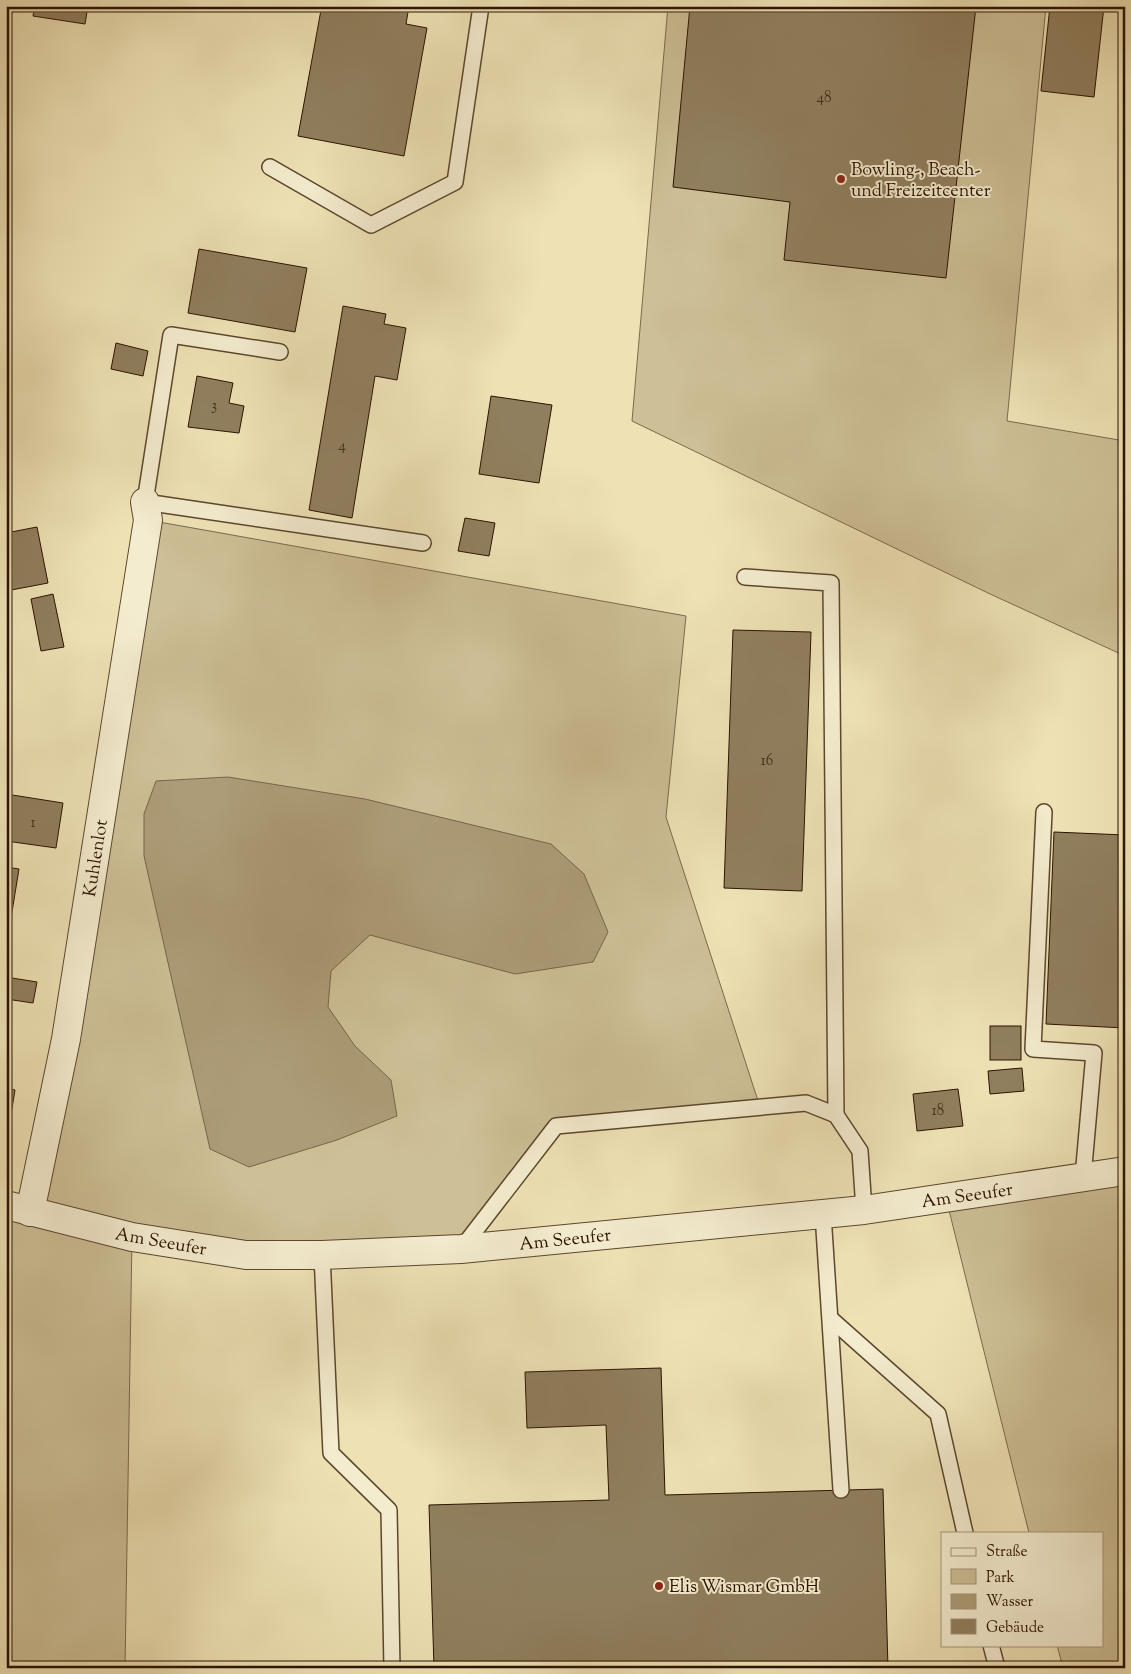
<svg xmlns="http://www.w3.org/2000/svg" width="1131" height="1674" viewBox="0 0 1131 1674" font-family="'Sorts Mill Goudy',serif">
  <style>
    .green { fill: #cdbf96; stroke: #7c694b }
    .water { fill: #ac9c77; stroke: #786547 }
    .building { fill: #907f5e; stroke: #2b1300 }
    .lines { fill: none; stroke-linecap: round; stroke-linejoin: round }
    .lane-casing { stroke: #5c472d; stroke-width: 18 }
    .street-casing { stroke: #5c472d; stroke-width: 30 }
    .lane { stroke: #f4eccf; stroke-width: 15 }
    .street { stroke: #f4eccf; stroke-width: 28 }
    .poi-dot { fill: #8f2418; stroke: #f4eccf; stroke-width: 2 }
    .labels { text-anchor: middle; stroke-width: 4; stroke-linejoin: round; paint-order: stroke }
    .number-label { font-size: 15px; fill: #442e18 }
    .poi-label { font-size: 18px; fill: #2b1300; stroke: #f4eccf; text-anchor: start }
    .street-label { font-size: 18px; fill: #2b1300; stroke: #f4eccf }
  </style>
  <rect width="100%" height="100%" fill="#eee2b5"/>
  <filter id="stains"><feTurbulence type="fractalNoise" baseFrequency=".004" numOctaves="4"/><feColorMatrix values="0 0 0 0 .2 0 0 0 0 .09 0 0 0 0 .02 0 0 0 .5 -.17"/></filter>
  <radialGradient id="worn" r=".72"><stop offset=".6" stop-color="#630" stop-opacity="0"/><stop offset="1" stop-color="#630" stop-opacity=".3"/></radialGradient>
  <g class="green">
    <path d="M668,6H1046L1007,421L1125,441V656L988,593L632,421Z"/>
    <path d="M148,520L686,616L666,817L760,1107L556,1126L461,1249L322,1255L132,1237L125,1668H6V1205L29,1212Z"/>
    <path d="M1125,1171V1668H1063L1057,1645H1102V1533H1029L946,1198Z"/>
  </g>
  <path class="water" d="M228,777L365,799L551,844L584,874L608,932L593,962L515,974L370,935L331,971L328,1007L355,1046L391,1080L397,1116L337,1140L249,1167L210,1149L144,856V814L156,781Z"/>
  <g class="building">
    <path d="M35,6H88L85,24L33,16Z"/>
    <path d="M299,6H409L406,24L427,28L404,156L298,136L321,10Z"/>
    <path d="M690,6H976L946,278L784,260L790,202L673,187Z"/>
    <path d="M1050,6H1104L1094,97L1041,91Z"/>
    <path d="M199,249L307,268L295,332L188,313Z"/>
    <path d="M343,306L386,314L384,324L406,328L397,380L375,376L352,518L309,510Z"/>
    <path d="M6,339H11L7,376H6Z"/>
    <path d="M116,343L148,351L143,376L111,369Z"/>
    <path d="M197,376L233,383L229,403L244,406L239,433L188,427Z"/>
    <path d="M491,396L552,405L539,483L479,474Z"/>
    <path d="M465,518L495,523L489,556L458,551Z"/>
    <path d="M37,527L48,583L6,591V533Z"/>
    <path d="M53,594L64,647L41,651L31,599Z"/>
    <path d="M733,630L811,632L802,891L724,888Z"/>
    <path d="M6,794L63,803L56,848L6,841Z"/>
    <path d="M1054,832L1125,835V1028L1046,1024Z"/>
    <path d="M6,867L19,869L11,918H6Z"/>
    <path d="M6,977L37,982L33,1003L6,999Z"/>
    <rect x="990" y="1026" width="31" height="34"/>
    <path d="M1022,1068L1024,1091L990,1094L988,1071Z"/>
    <path d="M6,1088L15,1090L9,1127H6Z"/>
    <path d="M958,1089L963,1126L917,1131L913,1094Z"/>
    <path d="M661,1368L665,1495L883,1489L888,1668H434L429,1505L609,1500L606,1425L527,1428L525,1372Z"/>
  </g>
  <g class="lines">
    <defs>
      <g id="lane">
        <path d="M270,167L371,225L455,182L481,6"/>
        <path d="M280,352L171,335L145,502L423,543"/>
        <path d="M745,577L831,583L836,1115"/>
        <path d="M1044,812L1033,1049L1094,1053L1083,1177"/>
        <path d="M823,1214L841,1490"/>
        <path d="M461,1249L556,1126L806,1103L836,1115L860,1151L864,1210"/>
        <path d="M322,1255L331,1453L389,1510L392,1668"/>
        <path d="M831,1319L938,1414L965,1533"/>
        <path d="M991,1645L997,1668"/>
      </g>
      <g id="street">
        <path d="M6,1205L132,1237L246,1255H322L461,1249L864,1210L1125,1171"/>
        <path d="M30,1212L66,1039L148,520L145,502"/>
      </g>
    </defs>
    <use href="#lane" class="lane-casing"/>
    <use href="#street" class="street-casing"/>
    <use href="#lane" class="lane"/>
    <use href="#street" class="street"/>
  </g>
  <g class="poi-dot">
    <circle cx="841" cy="179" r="5"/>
    <circle cx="659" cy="1586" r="5"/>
  </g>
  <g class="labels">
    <g class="number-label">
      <text x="824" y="102">48</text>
      <text x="214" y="410">3</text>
      <text x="342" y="450">4</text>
      <text x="767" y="765">16</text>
      <text x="33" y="827">1</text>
      <text x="938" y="1115">18</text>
    </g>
    <g class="poi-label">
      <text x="851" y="175">Bowling-, Beach-<tspan x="851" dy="21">und Freizeitcenter</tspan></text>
      <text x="669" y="1592">Elis Wismar GmbH</text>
    </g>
    <g class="street-label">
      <text transform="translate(95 858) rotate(-81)" y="6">Kuhlenlot</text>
      <text transform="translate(967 1195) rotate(-8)" y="6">Am Seeufer</text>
      <text transform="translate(565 1239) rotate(-6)" y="6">Am Seeufer</text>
      <text transform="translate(161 1241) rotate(10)" y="6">Am Seeufer</text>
    </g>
  </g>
  <rect width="1131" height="1674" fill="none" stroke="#eee2b5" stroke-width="25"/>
  <rect x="8" y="8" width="1116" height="1659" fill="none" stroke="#2b1300" stroke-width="2.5"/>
  <rect x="12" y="12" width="1106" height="1649" fill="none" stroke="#2b1300"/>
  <rect x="941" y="1532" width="162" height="115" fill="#f4eccf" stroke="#a4957c"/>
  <rect x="951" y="1548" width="25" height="8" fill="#f4eccf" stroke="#a4957c"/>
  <text x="986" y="1556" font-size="15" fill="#2b1300">Straße</text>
  <rect x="951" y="1569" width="25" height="15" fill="#cdbf96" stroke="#a4957c"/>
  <text x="986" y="1582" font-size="15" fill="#2b1300">Park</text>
  <rect x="951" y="1594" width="25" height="15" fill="#ac9c77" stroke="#a4957c"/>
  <text x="986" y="1606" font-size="15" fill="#2b1300">Wasser</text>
  <rect x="951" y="1619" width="25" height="15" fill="#907f5e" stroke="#a4957c"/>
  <text x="986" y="1632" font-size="15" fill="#2b1300">Gebäude</text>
  <rect width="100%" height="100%" filter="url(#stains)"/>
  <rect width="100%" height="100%" fill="url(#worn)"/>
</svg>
